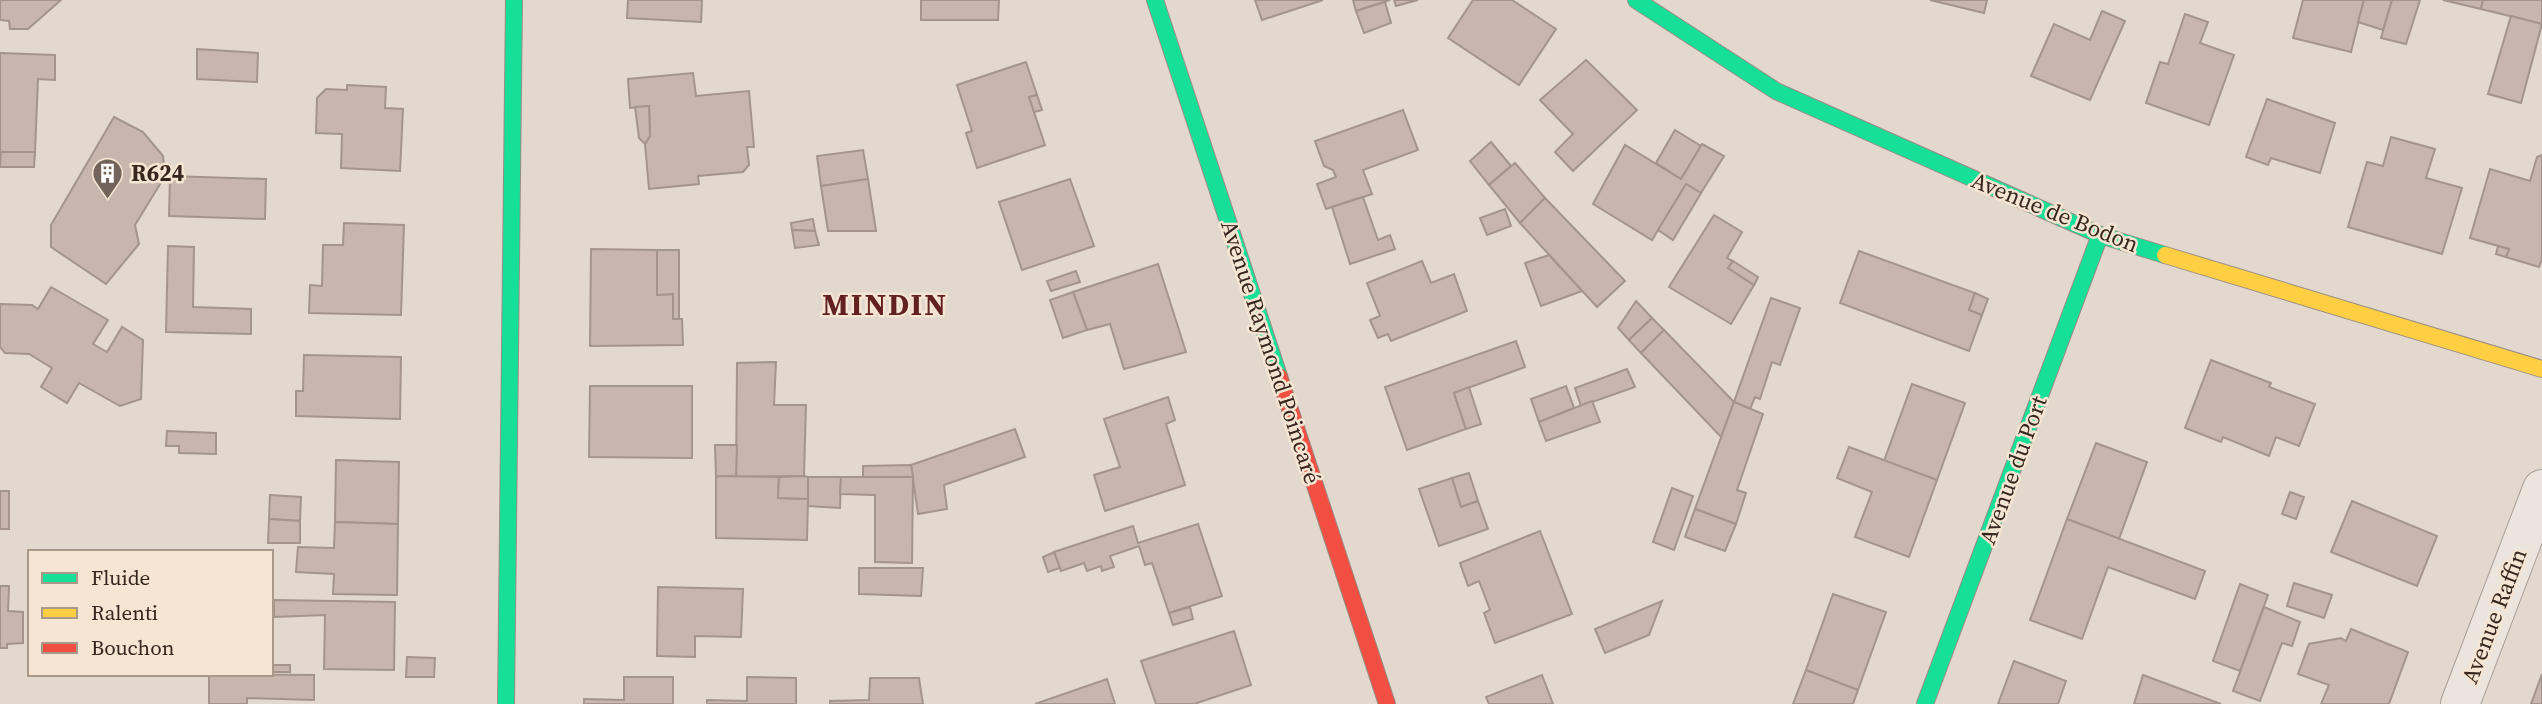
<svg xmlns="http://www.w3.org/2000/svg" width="2542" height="704" viewBox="0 0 2542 704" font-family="'Source Serif 4',serif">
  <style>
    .building { fill: #c7b6ae; stroke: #a3948c; stroke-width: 2 }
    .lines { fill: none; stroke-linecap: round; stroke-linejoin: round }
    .street-casing { stroke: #a89e96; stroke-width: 40 }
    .fast-casing { stroke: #988d86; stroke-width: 18 }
    .slow-casing { stroke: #988d86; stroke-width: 18 }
    .jam-casing { stroke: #988d86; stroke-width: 18 }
    .street { stroke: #ece5de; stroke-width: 38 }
    .fast { stroke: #16e098; stroke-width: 16 }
    .slow { stroke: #ffcf43; stroke-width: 16 }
    .jam { stroke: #f24e42; stroke-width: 16 }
    .labels { text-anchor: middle; stroke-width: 5; stroke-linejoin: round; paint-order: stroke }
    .poi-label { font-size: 23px; font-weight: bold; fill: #37261e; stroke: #f5e5d2; text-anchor: start }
    .street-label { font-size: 23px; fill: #37261e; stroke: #f5e5d2 }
    .district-label { font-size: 30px; font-weight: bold; letter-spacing: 2px; fill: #62211e; stroke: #f5e5d2 }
  </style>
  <rect width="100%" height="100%" fill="#e3d8cd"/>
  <g class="building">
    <path d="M0,0H61L28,29H10L9,21L0,20Z"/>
    <path d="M628,0H702L701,22L627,18Z"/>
    <path d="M921,0H999L998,20H921Z"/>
    <path d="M1255,0H1323L1262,20Z"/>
    <path d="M1353,0H1390L1356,11Z"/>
    <path d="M1394,0H1418L1396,6Z"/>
    <path d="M1473,0H1512L1556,29L1519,85L1448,38Z"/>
    <path d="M1930,0H1987L1984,13Z"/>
    <path d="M2303,0H2364L2351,52L2293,38Z"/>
    <path d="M2364,0H2392L2383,30L2358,22Z"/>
    <path d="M2392,0H2420L2406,44L2381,38Z"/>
    <path d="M2443,0H2483L2481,9Z"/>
    <path d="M2483,0H2542V24L2481,9Z"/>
    <path d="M1385,2L1391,23L1364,33L1356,11Z"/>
    <path d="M2102,11L2125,21L2090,100L2031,76L2054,24L2090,40Z"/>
    <path d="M2185,14L2208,22L2200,43L2234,55L2209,125L2146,103L2160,62L2168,64Z"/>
    <path d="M2511,16L2542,24L2521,103L2488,94Z"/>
    <path d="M197,49L258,53L257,82L197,79Z"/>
    <path d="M0,53L55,55V80L38,79L35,152H1L0,156Z"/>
    <path d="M1586,60L1637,110L1573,171L1555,152L1573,134L1540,100Z"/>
    <path d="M1026,62L1037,95L1029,97L1045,145L977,168L966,133L972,131L957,85Z"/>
    <path d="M693,73L696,96L749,91L754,147H747L749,165L743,172L698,176L699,184L649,189L645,144L650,136L649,106L630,108L628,79Z"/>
    <path d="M347,85L386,87L385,108L403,109L400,171L341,168L342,134L316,133L317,98L326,89L347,90Z"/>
    <path d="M1037,95L1042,110L1034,112L1029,97Z"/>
    <path d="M2267,99L2335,123L2320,173L2271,158L2268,165L2246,157Z"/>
    <path d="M649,106L650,136L645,144L639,138L635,107Z"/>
    <path d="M1403,110L1418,150L1363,170L1372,194L1326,209L1317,184L1336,177L1333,170L1324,166L1315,141Z"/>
    <path d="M114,117L143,132L163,156L165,176L135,225L139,244L106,284L51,247V225Z"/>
    <path d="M1675,130L1701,146L1681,179L1656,163Z"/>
    <path d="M2391,137L2435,149L2426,178L2462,188L2442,254L2348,227L2367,162L2383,166Z"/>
    <path d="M1491,142L1511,166L1489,185L1470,161Z"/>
    <path d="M1702,144L1724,156L1701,193L1686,184L1652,240L1593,204L1625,145L1681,179Z"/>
    <path d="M863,150L868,179L821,186L817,156Z"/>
    <path d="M1,152H35L34,167H0Z"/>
    <path d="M2542,155V259L2539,267L2506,257L2509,249L2470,238L2490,169L2530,181L2537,157Z"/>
    <path d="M1515,163L1545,198L1520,223L1489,185Z"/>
    <path d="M170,176L266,179L265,219L169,216Z"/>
    <path d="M868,179L876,231H828L821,186Z"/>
    <path d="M1070,179L1094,246L1022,270L999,202Z"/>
    <path d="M1686,184L1701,193L1673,240L1658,230Z"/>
    <path d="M1363,197L1378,240L1390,235L1395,249L1350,264L1332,207Z"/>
    <path d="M1545,198L1625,281L1597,307L1520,223Z"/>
    <path d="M1505,209L1511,226L1487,235L1480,218Z"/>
    <path d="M1714,215L1742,232L1727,258L1733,261L1728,268L1754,285L1731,324L1669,287Z"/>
    <path d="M813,219L815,231L792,230L791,223Z"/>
    <path d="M344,223L404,225L401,315L309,313L310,285L322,286L323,245H343Z"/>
    <path d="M792,230L815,231L819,245L795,248Z"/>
    <path d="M168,246L194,247L193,307L251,309V334L166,332Z"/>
    <path d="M2498,246L2509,249L2506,257L2496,254Z"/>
    <path d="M591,249L657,250V295L673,294V319H682L683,345L590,346Z"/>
    <path d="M657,250H679V319H673V294L657,295Z"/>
    <path d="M1859,251L1975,293L1969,310L1982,315L1969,351L1840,303Z"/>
    <path d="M1549,255L1582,291L1541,306L1525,263Z"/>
    <path d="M1422,261L1431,283L1454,274L1467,311L1391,341L1388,334L1378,338L1370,320L1380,316L1367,283Z"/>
    <path d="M1733,261L1758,277L1754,285L1728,268Z"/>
    <path d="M1158,264L1186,352L1124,369L1110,324L1087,330L1073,292Z"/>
    <path d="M1076,271L1080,282L1051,291L1047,281Z"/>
    <path d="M51,287L108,320L93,344L107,352L122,327L143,340L141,399L120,406L79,383L67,403L41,387L52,368L29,354L5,353L0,347V304L32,305L38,309Z"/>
    <path d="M1073,292L1087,330L1063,338L1050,300Z"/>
    <path d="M1975,293L1988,299L1982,315L1969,310Z"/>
    <path d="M1771,298L1800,308L1780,365L1772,362L1760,399L1755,397L1750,409L1734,402Z"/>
    <path d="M1636,301L1652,318L1629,340L1618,328Z"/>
    <path d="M1652,318L1664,330L1641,353L1629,340Z"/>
    <path d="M1664,330L1734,402L1721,437L1641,353Z"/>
    <path d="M1516,341L1525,367L1454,393L1466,429L1407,450L1385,387Z"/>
    <path d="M304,355L401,357L400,419L296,416V391H303Z"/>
    <path d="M2211,360L2271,383L2269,387L2315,404L2299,446L2276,437L2269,456L2223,437L2221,442L2185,428Z"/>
    <path d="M776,362L774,405H806L804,476L736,477L737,363Z"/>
    <path d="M1627,369L1635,387L1581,406L1575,388Z"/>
    <path d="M1912,384L1965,403L1937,480L1884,461Z"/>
    <path d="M590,386H692V458L589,457Z"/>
    <path d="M1566,386L1574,408L1539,422L1531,399Z"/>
    <path d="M1469,387L1481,424L1466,429L1454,393Z"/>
    <path d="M1168,397L1175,420L1166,424L1185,485L1105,511L1094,475L1120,467L1104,419Z"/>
    <path d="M1592,401L1600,422L1546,441L1539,422Z"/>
    <path d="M1734,402L1763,414L1737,490L1746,493L1736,524L1695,509Z"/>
    <path d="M1015,429L1025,457L944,485L947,509L918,514L911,465Z"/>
    <path d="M167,431L216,433V454L179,453V446H166Z"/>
    <path d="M2096,443L2147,462L2119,539L2067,519Z"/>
    <path d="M715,445H737L736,477L716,476Z"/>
    <path d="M1849,447L1937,480L1909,557L1855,537L1872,492L1837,478Z"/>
    <path d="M336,460L399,462L398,524L335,522Z"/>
    <path d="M911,465L913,477H863V466Z"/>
    <path d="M1469,473L1478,501L1461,507L1452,478Z"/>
    <path d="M716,476L779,477L778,498L808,499L807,540L716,538Z"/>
    <path d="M804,476L808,477V499L778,498L779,477Z"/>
    <path d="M808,477H841L840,508L808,506Z"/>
    <path d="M841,477H913L912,563L875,562V495L840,494Z"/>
    <path d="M1452,478L1461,507L1478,501L1488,529L1439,546L1419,489Z"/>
    <path d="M1672,488L1693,496L1674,550L1653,542Z"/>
    <rect x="0" y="491" width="9" height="38"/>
    <path d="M2290,492L2304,497L2296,519L2282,514Z"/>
    <path d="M270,495L301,497L300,521L269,519Z"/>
    <path d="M2352,501L2437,536L2417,586L2331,552Z"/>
    <path d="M1695,509L1736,524L1725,551L1685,537Z"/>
    <path d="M269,519L300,521V543H268Z"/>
    <path d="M2067,519L2205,571L2195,599L2108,567L2082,639L2030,620Z"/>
    <path d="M335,522L398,524L397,595L333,594L334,574L296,572L298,547L334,548Z"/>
    <path d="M1198,524L1222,596L1169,613L1152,563L1145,565L1139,546L1110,556L1114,567L1102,571L1101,566L1087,571L1084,563L1061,571L1054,552L1133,526L1138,543Z"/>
    <path d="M1540,531L1572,614L1495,643L1484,613L1490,610L1479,581L1468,586L1460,563Z"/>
    <path d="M1054,552L1060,568L1048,572L1043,557Z"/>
    <path d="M859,568H923L921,596L859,594Z"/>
    <path d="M2294,583L2332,595L2324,618L2287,606Z"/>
    <path d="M2240,584L2268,595L2240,671L2213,661Z"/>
    <path d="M0,586H9L8,611L23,612V643L7,644V648H0Z"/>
    <path d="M658,587L743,589L741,637L695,636V657L657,656Z"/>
    <path d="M1833,594L1886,612L1858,690L1806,670Z"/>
    <path d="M274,600L395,602L394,670L324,669L325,615L274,617Z"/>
    <path d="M1662,601L1649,635L1605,653L1595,629Z"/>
    <path d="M1190,607L1193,619L1173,625L1169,613Z"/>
    <path d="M2264,607L2300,622L2292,646L2282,643L2260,701L2233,691Z"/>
    <path d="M2351,629L2408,652L2389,704H2321L2329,685L2298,674L2309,644L2341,638L2346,641Z"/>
    <path d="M1234,631L1251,685L1194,704H1156L1141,661Z"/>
    <path d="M407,657L435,658L434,677H406Z"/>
    <path d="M2014,661L2066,681L2058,704H1998Z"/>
    <rect x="271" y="665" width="19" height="7"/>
    <path d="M1806,670L1858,690L1853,704H1793Z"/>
    <path d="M209,674L314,675V700L247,698V704H209Z"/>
    <path d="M2542,674V704H2531Z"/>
    <path d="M1542,675L1553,704H1489L1486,697Z"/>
    <path d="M2143,675L2221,704H2134Z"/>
    <path d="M624,677H673V704H584V699L624,700Z"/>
    <path d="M747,677L796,678V704H707V700L747,701Z"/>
    <path d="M870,678H919L923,704H830V701L869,700Z"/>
    <path d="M1107,679L1115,704H1035Z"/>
  </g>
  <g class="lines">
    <defs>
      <path id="street" d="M2460,704L2542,489"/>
      <g id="fast">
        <path d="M1155,0L1279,376"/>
        <path d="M1636,0L1776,91L2100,235L2165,255"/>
        <path d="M506,704L514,0"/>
        <path d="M1925,704L2100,235"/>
      </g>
      <path id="slow" d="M2165,255L2542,369"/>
      <path id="jam" d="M1279,376L1387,704"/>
    </defs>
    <use href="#street" class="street-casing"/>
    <use href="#fast" class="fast-casing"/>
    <use href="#slow" class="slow-casing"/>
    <use href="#jam" class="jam-casing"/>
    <use href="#street" class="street"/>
    <use href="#fast" class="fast"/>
    <use href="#slow" class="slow"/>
    <use href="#jam" class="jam"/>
  </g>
  <defs>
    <symbol id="building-pin" viewBox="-11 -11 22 30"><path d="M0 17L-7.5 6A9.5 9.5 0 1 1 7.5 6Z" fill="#73645b" stroke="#f5e5d2"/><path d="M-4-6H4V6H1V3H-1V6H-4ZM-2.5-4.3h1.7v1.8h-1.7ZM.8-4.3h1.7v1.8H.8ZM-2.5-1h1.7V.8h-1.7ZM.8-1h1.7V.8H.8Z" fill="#fff"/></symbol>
  </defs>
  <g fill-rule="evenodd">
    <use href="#building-pin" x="90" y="156" width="35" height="47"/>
  </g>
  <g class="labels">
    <g class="poi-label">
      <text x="131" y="181">R624</text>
    </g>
    <g class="street-label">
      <text transform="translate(2055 212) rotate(22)" y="8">Avenue de Bodon</text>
      <text transform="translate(1271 352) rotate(72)" y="8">Avenue Raymond Poincaré</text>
      <text transform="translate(2013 470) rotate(-70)" y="8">Avenue du Port</text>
      <text transform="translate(2494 616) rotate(-69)" y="8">Avenue Raffin</text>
    </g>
    <g class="district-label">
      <text x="885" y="315">MINDIN</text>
    </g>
  </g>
  <rect x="28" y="550" width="245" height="126" fill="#f5e5d2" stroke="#a9998a" stroke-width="2"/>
  <rect x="42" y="573" width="35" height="10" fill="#16e098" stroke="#a9998a" stroke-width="2"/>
  <text x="91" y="585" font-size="21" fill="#37261e">Fluide</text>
  <rect x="42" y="608" width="35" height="10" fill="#ffcf43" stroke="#a9998a" stroke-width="2"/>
  <text x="91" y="620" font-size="21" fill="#37261e">Ralenti</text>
  <rect x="42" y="643" width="35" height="10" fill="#f24e42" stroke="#a9998a" stroke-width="2"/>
  <text x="91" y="655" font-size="21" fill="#37261e">Bouchon</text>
</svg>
